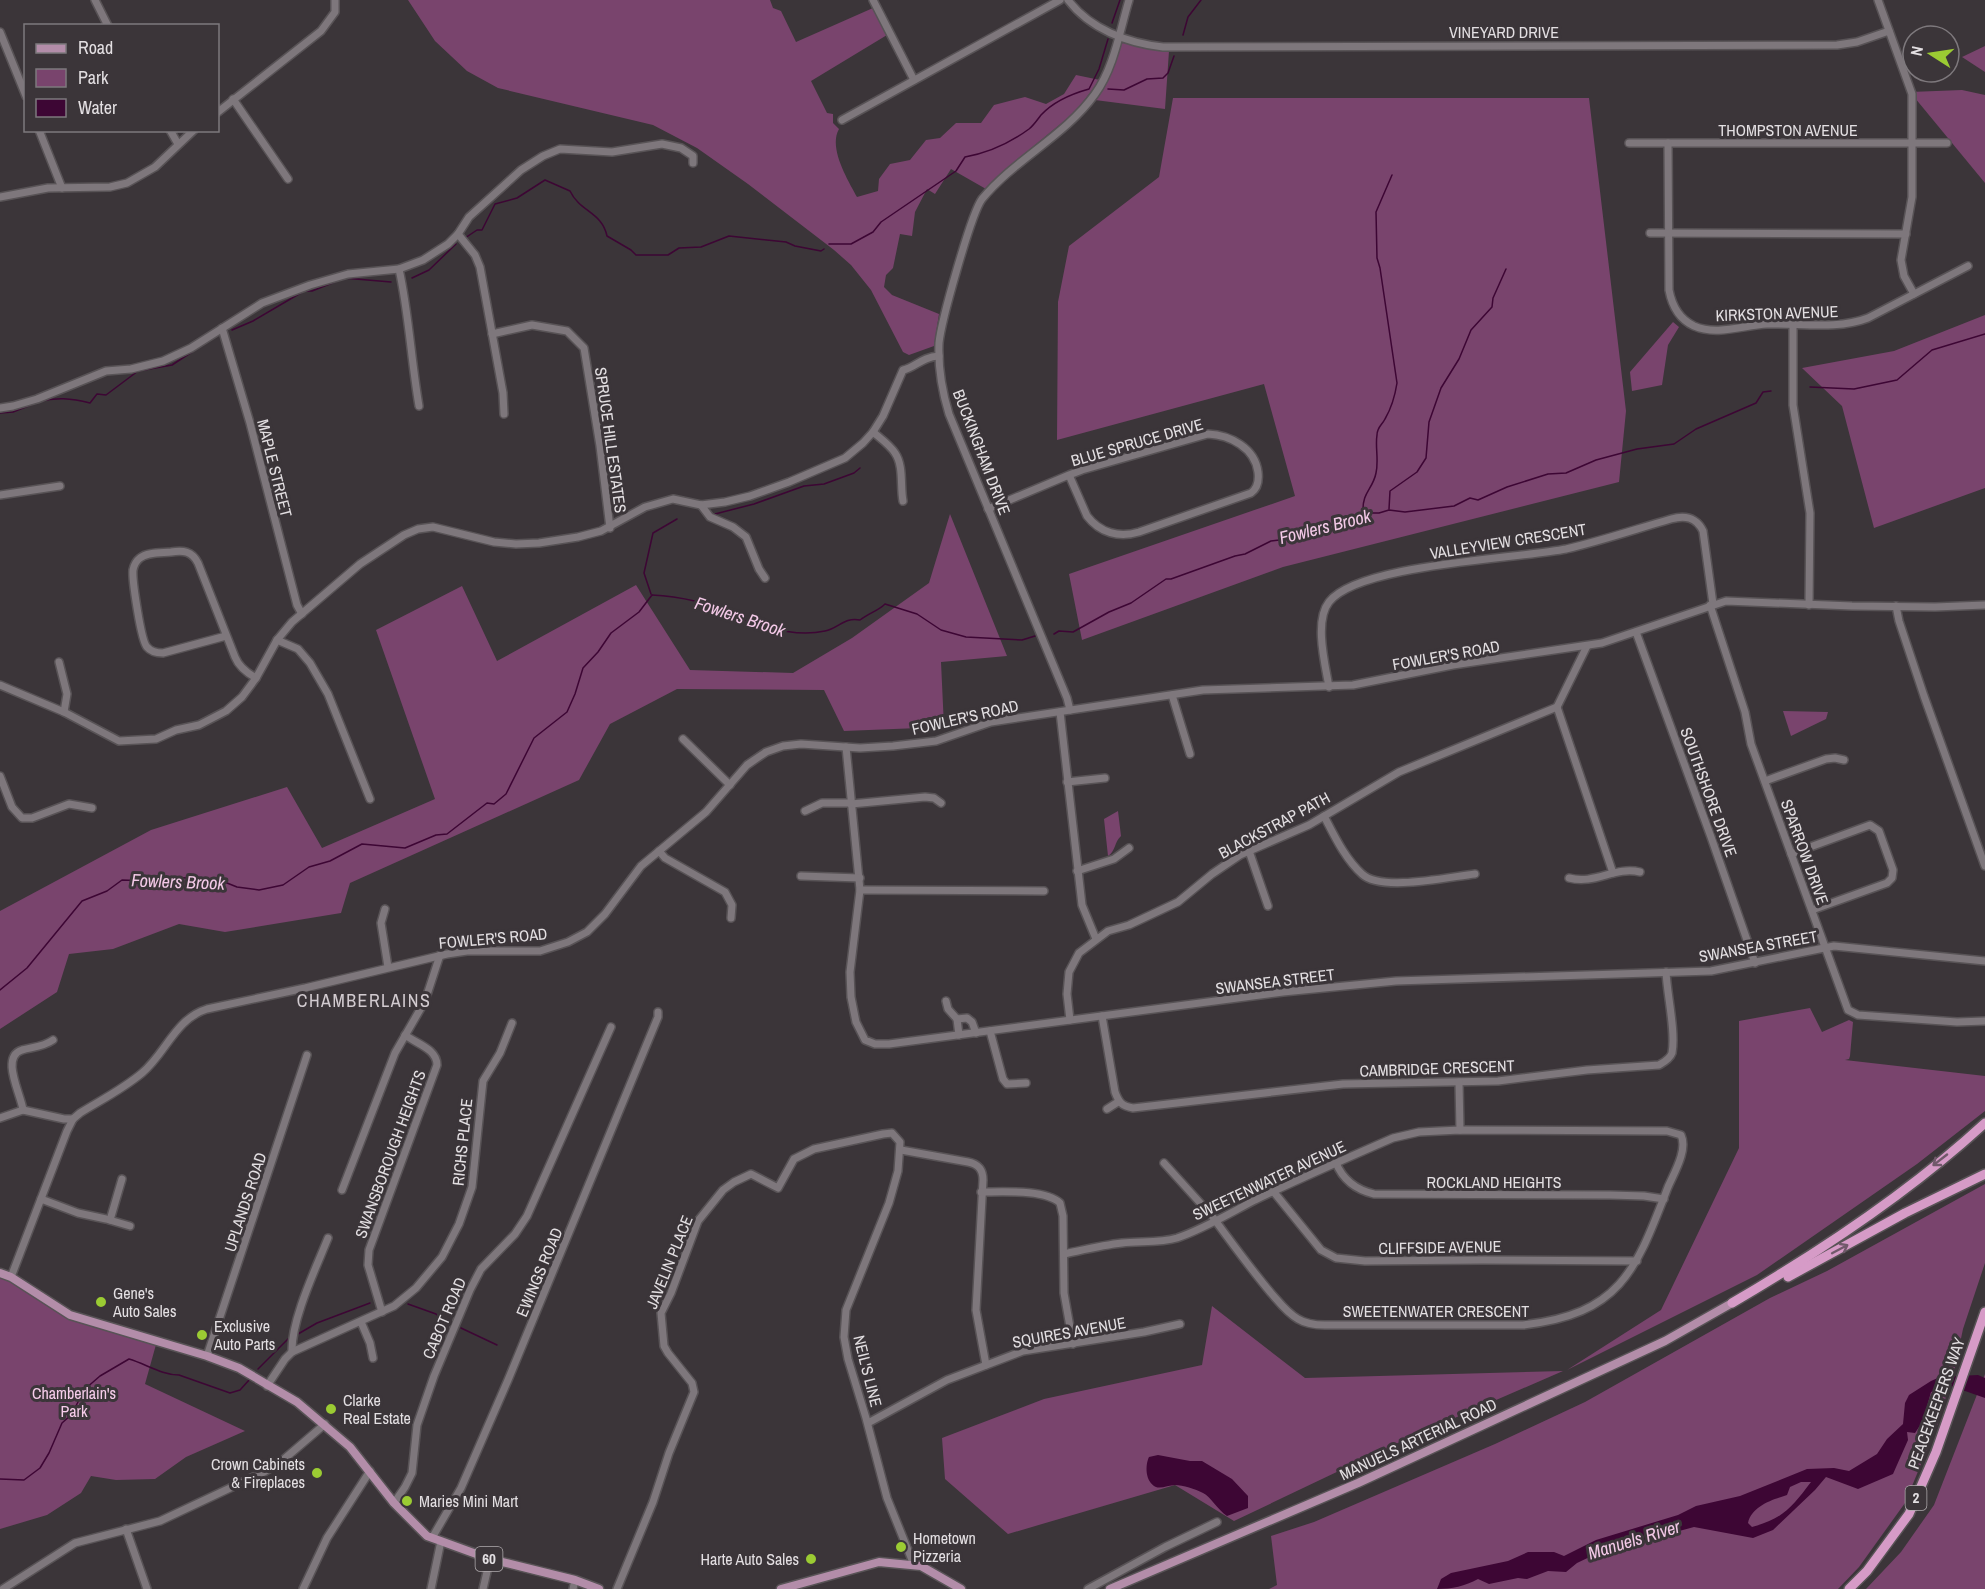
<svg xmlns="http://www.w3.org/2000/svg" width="1985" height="1589" viewBox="0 0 1985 1589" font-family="'Archivo Narrow',sans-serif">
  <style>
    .green { fill: #79446d }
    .water { fill: #3d0634; fill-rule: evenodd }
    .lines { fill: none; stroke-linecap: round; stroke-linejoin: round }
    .stream { stroke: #3d0634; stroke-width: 1.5 }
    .minor-casing { stroke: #585356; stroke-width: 10 }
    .major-casing { stroke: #585356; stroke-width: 11 }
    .highway-casing { stroke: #585356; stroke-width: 12 }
    .minor { stroke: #7e777c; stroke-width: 7 }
    .major { stroke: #b38da9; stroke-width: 8 }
    .highway { stroke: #d69bc7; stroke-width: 9 }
    .oneway { stroke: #71596b }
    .poi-dot { fill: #9bcb33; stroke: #3b3539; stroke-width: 2 }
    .labels { text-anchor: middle; stroke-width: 6; stroke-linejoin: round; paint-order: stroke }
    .shield { fill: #3b3539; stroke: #b1acaf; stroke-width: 1.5 }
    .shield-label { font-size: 15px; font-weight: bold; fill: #e3dfe2 }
    .street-label { font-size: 16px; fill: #e3dfe2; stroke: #3b3539 }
    .poi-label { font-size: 16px; fill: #e3dfe2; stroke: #3b3539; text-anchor: start }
    .park-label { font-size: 16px; fill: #f7cdeb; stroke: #3b3539 }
    .water-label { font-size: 18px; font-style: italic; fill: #f3c9e7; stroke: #3b3539 }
    .neighbourhood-label { font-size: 18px; letter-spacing: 1.5px; fill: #d2cbd0; stroke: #3b3539 }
  </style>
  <rect width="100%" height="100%" fill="#3b3539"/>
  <g class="green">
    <path d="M408,0H770L773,8L781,11L796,42L873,8L887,35L811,81L827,113L833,114V123L839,129C828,148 848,180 857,197L878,191L879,179L890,164L910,160L926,140L940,138L956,123H981L994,105L1025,97L1046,104L1064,94L1076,75L1100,80L1075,112L1011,165L986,189L951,169L935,194L927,189L915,212L912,236L900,234L893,268L886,275L884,287L892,295L939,314L934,346L909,355L903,352L871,290L851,265L834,250L748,184L697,148L653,125L498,88L467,71L435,41Z"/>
    <path d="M1123,43L1154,50L1169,51L1165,109L1095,100L1106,84L1120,44Z"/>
    <path d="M1985,46V72L1962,57Z"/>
    <path d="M1962,90L1985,95V183L1910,92Z"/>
    <path d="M1173,98H1589L1626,411L1619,482L1283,567L1082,640L1069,574L1295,496L1264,384L1057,440L1058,302L1069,246L1159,177Z"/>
    <path d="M1985,315V488L1874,528L1842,406L1802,368L1894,351Z"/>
    <path d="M1673,322L1679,327L1668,345L1662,385L1632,391L1630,372Z"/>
    <path d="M950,514L1007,656L941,662L944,727L844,731L824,690L677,689L610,724L579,780L350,883L341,913L225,932L179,924L113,949L69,954L57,992L0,1029V911L151,830L287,787L322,848L435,799L376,630L462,586L497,661L636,585L690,670L793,673L852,638L929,583Z"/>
    <path d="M1783,711L1828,712L1826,719L1791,736Z"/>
    <path d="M1118,811L1121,836C1114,842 1116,851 1108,856L1104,819Z"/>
    <path d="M1810,1008L1822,1032L1849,1020L1853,1022L1850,1056L1849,1059L1845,1060L1985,1076V1111L1917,1164L1757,1275L1567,1370L1661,1310L1739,1148V1021Z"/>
    <path d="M1985,1184V1263L1963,1329L1955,1367L1938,1423L1905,1503L1859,1567L1838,1589H1269L1277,1585L1271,1536L1314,1522L1495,1444L1585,1402L1770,1298L1827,1271Z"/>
    <path d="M0,1273L70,1315L157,1341L145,1384L245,1431L186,1457L155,1479L116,1480L91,1476L81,1493L47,1515L0,1529Z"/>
    <path d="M1212,1306L1305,1378L1563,1371L1404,1440L1234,1521L1175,1485L1008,1534L945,1479L942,1438L1044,1399L1202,1365Z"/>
    <path d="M1985,1374V1589H1866L1901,1552L1934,1505Z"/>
  </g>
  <g class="water">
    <path d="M1978,1375L1985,1378V1398L1948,1385L1931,1392L1923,1421L1915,1433L1907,1432L1908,1440L1893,1474L1858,1489L1826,1477L1815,1490L1773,1530L1753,1538L1694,1527L1598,1553L1577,1563L1566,1572L1548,1571L1527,1579L1518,1578L1489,1584L1478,1579C1465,1586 1452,1589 1437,1589L1441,1579L1451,1573L1508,1561L1528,1552H1554L1564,1556L1596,1540L1678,1515L1696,1506L1740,1496L1807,1469L1834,1468L1849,1471L1877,1454L1887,1439L1903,1424L1905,1403L1909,1395L1931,1381L1940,1377ZM1801,1482H1811C1792,1507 1783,1519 1752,1527L1748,1523C1752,1506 1772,1500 1787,1495L1790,1487Z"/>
    <path d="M1158,1455L1190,1461H1202L1232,1479L1248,1496V1508L1227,1516C1217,1509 1211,1497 1203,1493C1195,1489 1183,1485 1175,1485C1169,1485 1161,1489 1156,1487C1145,1482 1145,1465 1149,1457Z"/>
  </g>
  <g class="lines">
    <g class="stream">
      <path d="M1112,23L1120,0"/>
      <path d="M1183,35L1188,17L1201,0"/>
      <path d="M1108,89L1124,90L1147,79L1163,78L1168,73L1174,56"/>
      <path d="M465,238L477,230H482L495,204L517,198L545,180L570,191C580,212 602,212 607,236L631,250L636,255H668L679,248L701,247L729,236L786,242L795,246L821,251L824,249"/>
      <path d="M829,244H851L873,232L881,222L956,171L965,157C988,153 1010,143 1029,129C1034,125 1037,120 1041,115C1054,101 1071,94 1089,89L1099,69L1108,39"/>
      <path d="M344,278L391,282"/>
      <path d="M412,278L429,270L456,244"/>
      <path d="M232,330L253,321L304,291H312L337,281"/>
      <path d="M1810,387L1854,389L1897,380L1932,350L1985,334"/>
      <path d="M37,402C56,397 71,398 90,403L97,394L106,395L138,371L172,365L204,344"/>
      <path d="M0,413L13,412L33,404"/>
      <path d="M1389,509L1390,491L1417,472L1426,458L1429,422L1441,388L1459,359L1471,330L1492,307L1493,298L1506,269"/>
      <path d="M1363,512C1362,492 1373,489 1376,473C1379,460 1375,447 1377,435C1377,427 1382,425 1385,419C1392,407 1395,396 1397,383L1380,268L1377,258L1376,212L1392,175"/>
      <path d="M715,514L754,504L804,486L824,484L854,473L860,468"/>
      <path d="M651,594L644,573L653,533L677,519"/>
      <path d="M652,595C674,596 719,603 736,618C765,626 794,638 825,631C839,628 844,617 860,620C869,613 878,611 885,604L917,614L941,630L966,637L1022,640L1035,636"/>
      <path d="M1054,634L1059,631L1073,632L1109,612L1131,603L1166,579H1171L1235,556L1245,554L1271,541L1296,538L1363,513H1379L1389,510L1405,512L1454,506L1470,498L1478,500L1507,487L1548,474L1566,473L1596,460L1637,449L1674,444L1696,429L1756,403L1763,392L1771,391"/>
      <path d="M0,990L27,968L82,901L107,891L122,880L148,881L157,877L217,879L237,887L259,890L283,885L309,867L330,861L362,844L405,848L436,835L447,834L487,803L494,804L506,794L534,738L567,712L575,694L583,668L598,652L611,633L639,612L652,595"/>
      <path d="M408,1304L436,1314L441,1320L450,1322"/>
      <path d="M461,1328L497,1345"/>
      <path d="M298,1334L317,1323L370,1303"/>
      <path d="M258,1369L289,1338"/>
      <path d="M0,1479L24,1480L40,1468L49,1453L62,1423L71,1415L85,1389L100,1376L129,1359C146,1364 162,1375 179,1375L230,1393L240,1390L250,1379"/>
    </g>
    <defs>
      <g id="minor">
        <path d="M95,0L108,26"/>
        <path d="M873,0L914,80"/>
        <path d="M1068,0C1090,29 1127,43 1163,47L1837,45L1857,42L1889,31"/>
        <path d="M1878,0L1912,94V197L1901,260L1904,276L1914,294"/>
        <path d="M0,32L26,96"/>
        <path d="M233,99L288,179"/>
        <path d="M218,112L321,31L335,12V0"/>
        <path d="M842,120L1060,0"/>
        <path d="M39,130L62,188"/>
        <path d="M170,130L178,144"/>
        <path d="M1629,143H1947"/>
        <path d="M1668,143L1669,290C1672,306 1679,319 1694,326C1717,336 1744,325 1767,324C1800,323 1837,330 1868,318L1968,266"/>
        <path d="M0,197L48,188L110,187L127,183L155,167L194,130"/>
        <path d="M1650,233L1906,234"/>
        <path d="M458,234L475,255L480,267L503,393L504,414"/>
        <path d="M399,269C409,314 411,360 419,406"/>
        <path d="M1793,324V405L1810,513L1809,605"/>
        <path d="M222,328L250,423L297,605L302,614"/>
        <path d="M492,334L532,325L567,331L584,348L600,446L610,528"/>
        <path d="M0,408L13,406L37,399L106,371L131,369L163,361L191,348L262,303L310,285L348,274L399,269L423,260L448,244L458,234L469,217L521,170L543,156L560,149L612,152L662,144L681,148L693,156V163"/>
        <path d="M873,432C880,438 890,445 895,453C904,466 900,486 903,501"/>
        <path d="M0,495L60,486"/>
        <path d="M701,505L710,517L733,527L746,537L759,569L765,578"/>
        <path d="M988,509L1069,475L1082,470L1208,434C1230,435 1255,448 1258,472C1259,480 1258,488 1251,493L1139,532C1119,538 1100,533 1087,516L1069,475"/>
        <path d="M1710,605L1745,712L1751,744L1848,1010L1858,1015L1957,1022L1985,1021"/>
        <path d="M1896,606L1899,621L1924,696L1985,866"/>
        <path d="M1636,632L1711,837L1755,963"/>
        <path d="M226,636L163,653C157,653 151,652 147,647C141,641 132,580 133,570C134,565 136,561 140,558C147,552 162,553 171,552C183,550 192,551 198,563L235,657C239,667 247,673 256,678"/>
        <path d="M277,640L298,649L310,663L328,694L370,799"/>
        <path d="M59,662L67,694L64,712"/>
        <path d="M0,685L64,712L119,741L156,739L176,730L199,725L226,711L242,697L256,678L277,640L292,622L360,564L404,535L418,529L433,527L494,542L516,544L539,543L578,537L601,531L645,507L673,499L701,505L725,502L750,496L789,482L845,458L863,443L873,432L883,416L903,370C915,368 921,357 939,356"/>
        <path d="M1329,687C1325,664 1314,621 1329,602C1358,564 1515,559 1566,549C1601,541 1636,529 1671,519C1685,515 1696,517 1703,531L1713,604"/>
        <path d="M1172,695L1190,754"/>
        <path d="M1557,707L1613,873"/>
        <path d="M1070,710L1067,698L949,414C942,391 938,367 939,343C941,322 971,214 982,199C1015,159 1065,136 1095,94C1114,68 1120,30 1129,0"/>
        <path d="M1060,712L1082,905L1096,939"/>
        <path d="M683,739L730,785"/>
        <path d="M846,747L860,890L850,972L851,997L856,1022L865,1040L875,1044H889L1283,992L1396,981L1711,971L1834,946L1985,961"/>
        <path d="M0,776L12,807L22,818H32L69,804L92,808"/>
        <path d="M1765,781L1826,759L1835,758L1844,760"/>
        <path d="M1067,782L1105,778"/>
        <path d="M851,804L925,797L934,798L941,803"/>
        <path d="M805,811L822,803H851"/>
        <path d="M1324,816C1334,835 1345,859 1362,874C1381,892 1448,877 1475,874"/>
        <path d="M659,851L665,858L725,892L732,905L731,918"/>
        <path d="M1249,851L1268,906"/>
        <path d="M1791,854L1870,825L1879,831L1893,870L1892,878L1887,883L1812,910"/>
        <path d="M1077,871L1114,859L1129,848"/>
        <path d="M801,876L860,878"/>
        <path d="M1569,878C1595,885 1615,866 1640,872"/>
        <path d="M860,890L1044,891"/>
        <path d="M385,909L381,923L388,967"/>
        <path d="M946,1001L948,1009L957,1019L959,1035"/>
        <path d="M1102,1016L1115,1092C1119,1103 1122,1106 1133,1108L1343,1084L1498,1081L1587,1070L1659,1065C1664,1062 1670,1059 1672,1053C1676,1032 1667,994 1666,972"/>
        <path d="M957,1019L967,1018L972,1022L976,1033"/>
        <path d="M1070,1020L1067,994L1069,972L1079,953L1108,931L1129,925L1178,902L1212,874L1240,855L1309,825L1399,772L1557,707L1587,646"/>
        <path d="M990,1031L1003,1079L1007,1084L1026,1083"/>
        <path d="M1459,1082L1460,1130"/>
        <path d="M1107,1109L1118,1102"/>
        <path d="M23,1110C21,1094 0,1057 22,1050C33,1047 43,1047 53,1040"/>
        <path d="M0,1118L23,1110L64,1119H73L80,1113C101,1100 123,1089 142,1073C166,1053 175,1019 207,1009L305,988L447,954L467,951H540L568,942L587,932L605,914L641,866L706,812L747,765L766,752L783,746L801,744L860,748L893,746L936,741L991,722L1203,690L1353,685L1453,665L1602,643L1726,601L1852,606L1935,607L1985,605"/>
        <path d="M901,1150L968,1162C978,1164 983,1169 983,1180L976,1310L986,1365"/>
        <path d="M1336,1163C1343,1180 1357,1190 1374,1194L1610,1195L1644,1196L1664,1199"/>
        <path d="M342,1190L395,1053L425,1001L440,955"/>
        <path d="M1273,1191L1321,1250L1336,1258L1365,1261L1482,1260L1637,1261"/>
        <path d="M981,1192C1002,1192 1045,1189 1060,1203L1063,1216L1064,1293L1073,1344"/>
        <path d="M41,1199L78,1213L106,1219L130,1226"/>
        <path d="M110,1220L122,1179"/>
        <path d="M1064,1254C1083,1250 1103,1245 1122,1243C1140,1241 1160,1243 1177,1238C1204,1229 1230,1213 1255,1200C1301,1178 1347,1158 1393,1138L1419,1132L1460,1130L1667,1131L1681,1135C1688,1150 1674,1173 1668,1187C1636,1270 1621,1314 1523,1325H1325C1315,1325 1306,1324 1298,1319C1287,1313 1279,1302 1271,1293C1250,1268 1231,1242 1212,1216L1164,1163"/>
        <path d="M11,1277L67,1131L73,1119"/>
        <path d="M382,1312L368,1265L369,1250L437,1065C437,1049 417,1044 405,1035"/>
        <path d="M361,1322L370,1343L373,1358"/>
        <path d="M292,1352C291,1320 316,1268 328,1238"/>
        <path d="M207,1356L307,1055"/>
        <path d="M267,1386L285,1359L292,1352L394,1306L416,1288L442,1257L459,1224L472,1187L483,1081L500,1053L512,1023"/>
        <path d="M868,1423L947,1380L1023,1351L1144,1332L1180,1324"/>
        <path d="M394,1503L405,1487L412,1473L417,1425L434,1376L470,1290L481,1269L515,1234L527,1216L611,1027"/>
        <path d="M126,1529L147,1589"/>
        <path d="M432,1538L461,1488L508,1380L658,1017V1012"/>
        <path d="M3,1589L75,1543L160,1521L264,1472L283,1460L325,1424"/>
        <path d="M303,1589L327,1538L370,1471"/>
        <path d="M431,1589L441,1541"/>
        <path d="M483,1589L490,1559"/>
        <path d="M573,1589L575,1580"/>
        <path d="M617,1589L653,1502L669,1453L694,1392L692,1383L668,1353L664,1346L661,1313L671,1293L698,1221L723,1190L734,1182L751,1174L778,1188L794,1159L814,1149L883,1134L892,1133L900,1142L898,1171L889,1203L846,1310L844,1337L848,1359L866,1418L887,1498L914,1565"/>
        <path d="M1088,1589L1165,1547L1217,1522"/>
      </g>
      <g id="major">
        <path d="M0,1273L11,1277L70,1315L207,1356L239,1368L297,1402L350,1447L394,1503L427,1536L490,1559L575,1580L599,1589"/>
        <path d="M781,1589L879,1562L921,1566L961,1589"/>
        <path d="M1110,1589L1358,1483L1665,1341L1732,1303"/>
      </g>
      <g id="highway">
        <path d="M1788,1277L1905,1213L1985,1174"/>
        <path d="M1732,1303C1821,1251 1909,1193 1985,1123"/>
        <path d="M1849,1589L1867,1571L1909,1514L1936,1452L1985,1312"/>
      </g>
    </defs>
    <use href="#minor" class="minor-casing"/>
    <use href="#major" class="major-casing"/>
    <use href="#highway" class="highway-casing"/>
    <use href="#minor" class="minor"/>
    <use href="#major" class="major"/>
    <use href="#highway" class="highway"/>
  </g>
  <defs><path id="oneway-shaft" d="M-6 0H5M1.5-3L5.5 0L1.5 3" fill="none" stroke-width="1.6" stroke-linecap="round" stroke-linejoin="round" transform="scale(1.5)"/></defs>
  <g class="oneway">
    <use href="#oneway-shaft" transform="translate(1940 1160) rotate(142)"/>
    <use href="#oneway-shaft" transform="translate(1840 1249) rotate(-28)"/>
  </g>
  <g class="poi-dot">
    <circle cx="101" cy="1302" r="6"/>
    <circle cx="202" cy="1335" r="6"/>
    <circle cx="331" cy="1409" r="6"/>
    <circle cx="317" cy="1473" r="6"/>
    <circle cx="407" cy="1501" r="6"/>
    <circle cx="901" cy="1547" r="6"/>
    <circle cx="811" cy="1559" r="6"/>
  </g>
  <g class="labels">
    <g class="shield">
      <rect x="1905.5" y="1486" width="21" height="24" rx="4.5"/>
      <rect x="475.5" y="1547" width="27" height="24" rx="4.5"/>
    </g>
    <g class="shield-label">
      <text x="1916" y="1503">2</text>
      <text x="489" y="1564">60</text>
    </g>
    <g class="street-label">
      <text x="1504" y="38">VINEYARD DRIVE</text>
      <text x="1788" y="136">THOMPSTON AVENUE</text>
      <text transform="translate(1777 313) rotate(-2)" y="6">KIRKSTON AVENUE</text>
      <text transform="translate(611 440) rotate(82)" y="6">SPRUCE HILL ESTATES</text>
      <text transform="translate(1137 442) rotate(-16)" y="6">BLUE SPRUCE DRIVE</text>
      <text transform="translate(982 452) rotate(69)" y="6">BUCKINGHAM DRIVE</text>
      <text transform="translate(275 468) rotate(76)" y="6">MAPLE STREET</text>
      <text transform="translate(1508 541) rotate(-9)" y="6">VALLEYVIEW CRESCENT</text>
      <text transform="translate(1446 655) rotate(-10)" y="6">FOWLER'S ROAD</text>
      <text transform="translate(965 717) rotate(-13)" y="6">FOWLER'S ROAD</text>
      <text transform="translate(1709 792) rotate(70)" y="6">SOUTHSHORE DRIVE</text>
      <text transform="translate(1274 825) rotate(-28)" y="6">BLACKSTRAP PATH</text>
      <text transform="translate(1805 852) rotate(70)" y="6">SPARROW DRIVE</text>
      <text transform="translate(493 938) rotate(-5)" y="6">FOWLER'S ROAD</text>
      <text transform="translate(1758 946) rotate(-10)" y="6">SWANSEA STREET</text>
      <text transform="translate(1275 981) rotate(-7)" y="6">SWANSEA STREET</text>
      <text transform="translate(1437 1068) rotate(-2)" y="6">CAMBRIDGE CRESCENT</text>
      <text transform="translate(462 1142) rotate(-84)" y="6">RICHS PLACE</text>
      <text transform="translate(390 1154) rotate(-70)" y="6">SWANSBOROUGH HEIGHTS</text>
      <text transform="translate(1269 1180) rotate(-25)" y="6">SWEETENWATER AVENUE</text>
      <text x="1494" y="1188">ROCKLAND HEIGHTS</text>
      <text transform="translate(245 1202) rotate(-72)" y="6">UPLANDS ROAD</text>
      <text transform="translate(1440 1247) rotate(-1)" y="6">CLIFFSIDE AVENUE</text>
      <text transform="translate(669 1262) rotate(-68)" y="6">JAVELIN PLACE</text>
      <text transform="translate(539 1272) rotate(-67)" y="6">EWINGS ROAD</text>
      <text x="1436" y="1317">SWEETENWATER CRESCENT</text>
      <text transform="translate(444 1318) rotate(-67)" y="6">CABOT ROAD</text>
      <text transform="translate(1069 1332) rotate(-10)" y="6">SQUIRES AVENUE</text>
      <text transform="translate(868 1371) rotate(76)" y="6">NEIL'S LINE</text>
      <text transform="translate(1936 1403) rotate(-70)" y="6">PEACEKEEPERS WAY</text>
      <text transform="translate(1418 1439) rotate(-25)" y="6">MANUELS ARTERIAL ROAD</text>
    </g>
    <g class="poi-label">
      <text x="113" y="1299">Gene's<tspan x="113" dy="18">Auto Sales</tspan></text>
      <text x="214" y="1332">Exclusive<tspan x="214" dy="18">Auto Parts</tspan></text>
      <text x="343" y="1406">Clarke<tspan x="343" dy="18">Real Estate</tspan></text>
      <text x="305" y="1470" text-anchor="end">Crown Cabinets<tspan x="305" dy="18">&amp; Fireplaces</tspan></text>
      <text x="419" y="1507">Maries Mini Mart</text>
      <text x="913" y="1544">Hometown<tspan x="913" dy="18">Pizzeria</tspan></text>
      <text x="799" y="1565" text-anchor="end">Harte Auto Sales</text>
    </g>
    <g class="park-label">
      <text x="74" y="1399">Chamberlain's<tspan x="74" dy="18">Park</tspan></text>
    </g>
    <g class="water-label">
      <text transform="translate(1325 527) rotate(-14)" y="6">Fowlers Brook</text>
      <text transform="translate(740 617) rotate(18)" y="6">Fowlers Brook</text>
      <text transform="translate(178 882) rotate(2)" y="6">Fowlers Brook</text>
      <text transform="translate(1634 1540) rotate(-17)" y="6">Manuels River</text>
    </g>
    <g class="neighbourhood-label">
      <text x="364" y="1007">CHAMBERLAINS</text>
    </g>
  </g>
  <rect x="24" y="24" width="195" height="108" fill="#3b3539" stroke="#7e797d" stroke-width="1.5"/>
  <rect x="36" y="44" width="30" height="9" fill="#b38da9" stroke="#7e797d" stroke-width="1.5"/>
  <text x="78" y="54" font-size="18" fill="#e3dfe2">Road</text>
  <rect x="36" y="69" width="30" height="18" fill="#79446d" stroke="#7e797d" stroke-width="1.5"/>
  <text x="78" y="84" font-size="18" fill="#e3dfe2">Park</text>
  <rect x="36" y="99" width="30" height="18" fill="#3d0634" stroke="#7e797d" stroke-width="1.5"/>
  <text x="78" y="114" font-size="18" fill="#e3dfe2">Water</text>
  <g transform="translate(1931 54) rotate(282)"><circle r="28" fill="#3b3539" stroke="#7e797d" stroke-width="1.5"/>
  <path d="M0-4.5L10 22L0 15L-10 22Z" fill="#9bcb33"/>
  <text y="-9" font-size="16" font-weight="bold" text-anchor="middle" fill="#e3dfe2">N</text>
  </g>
</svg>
